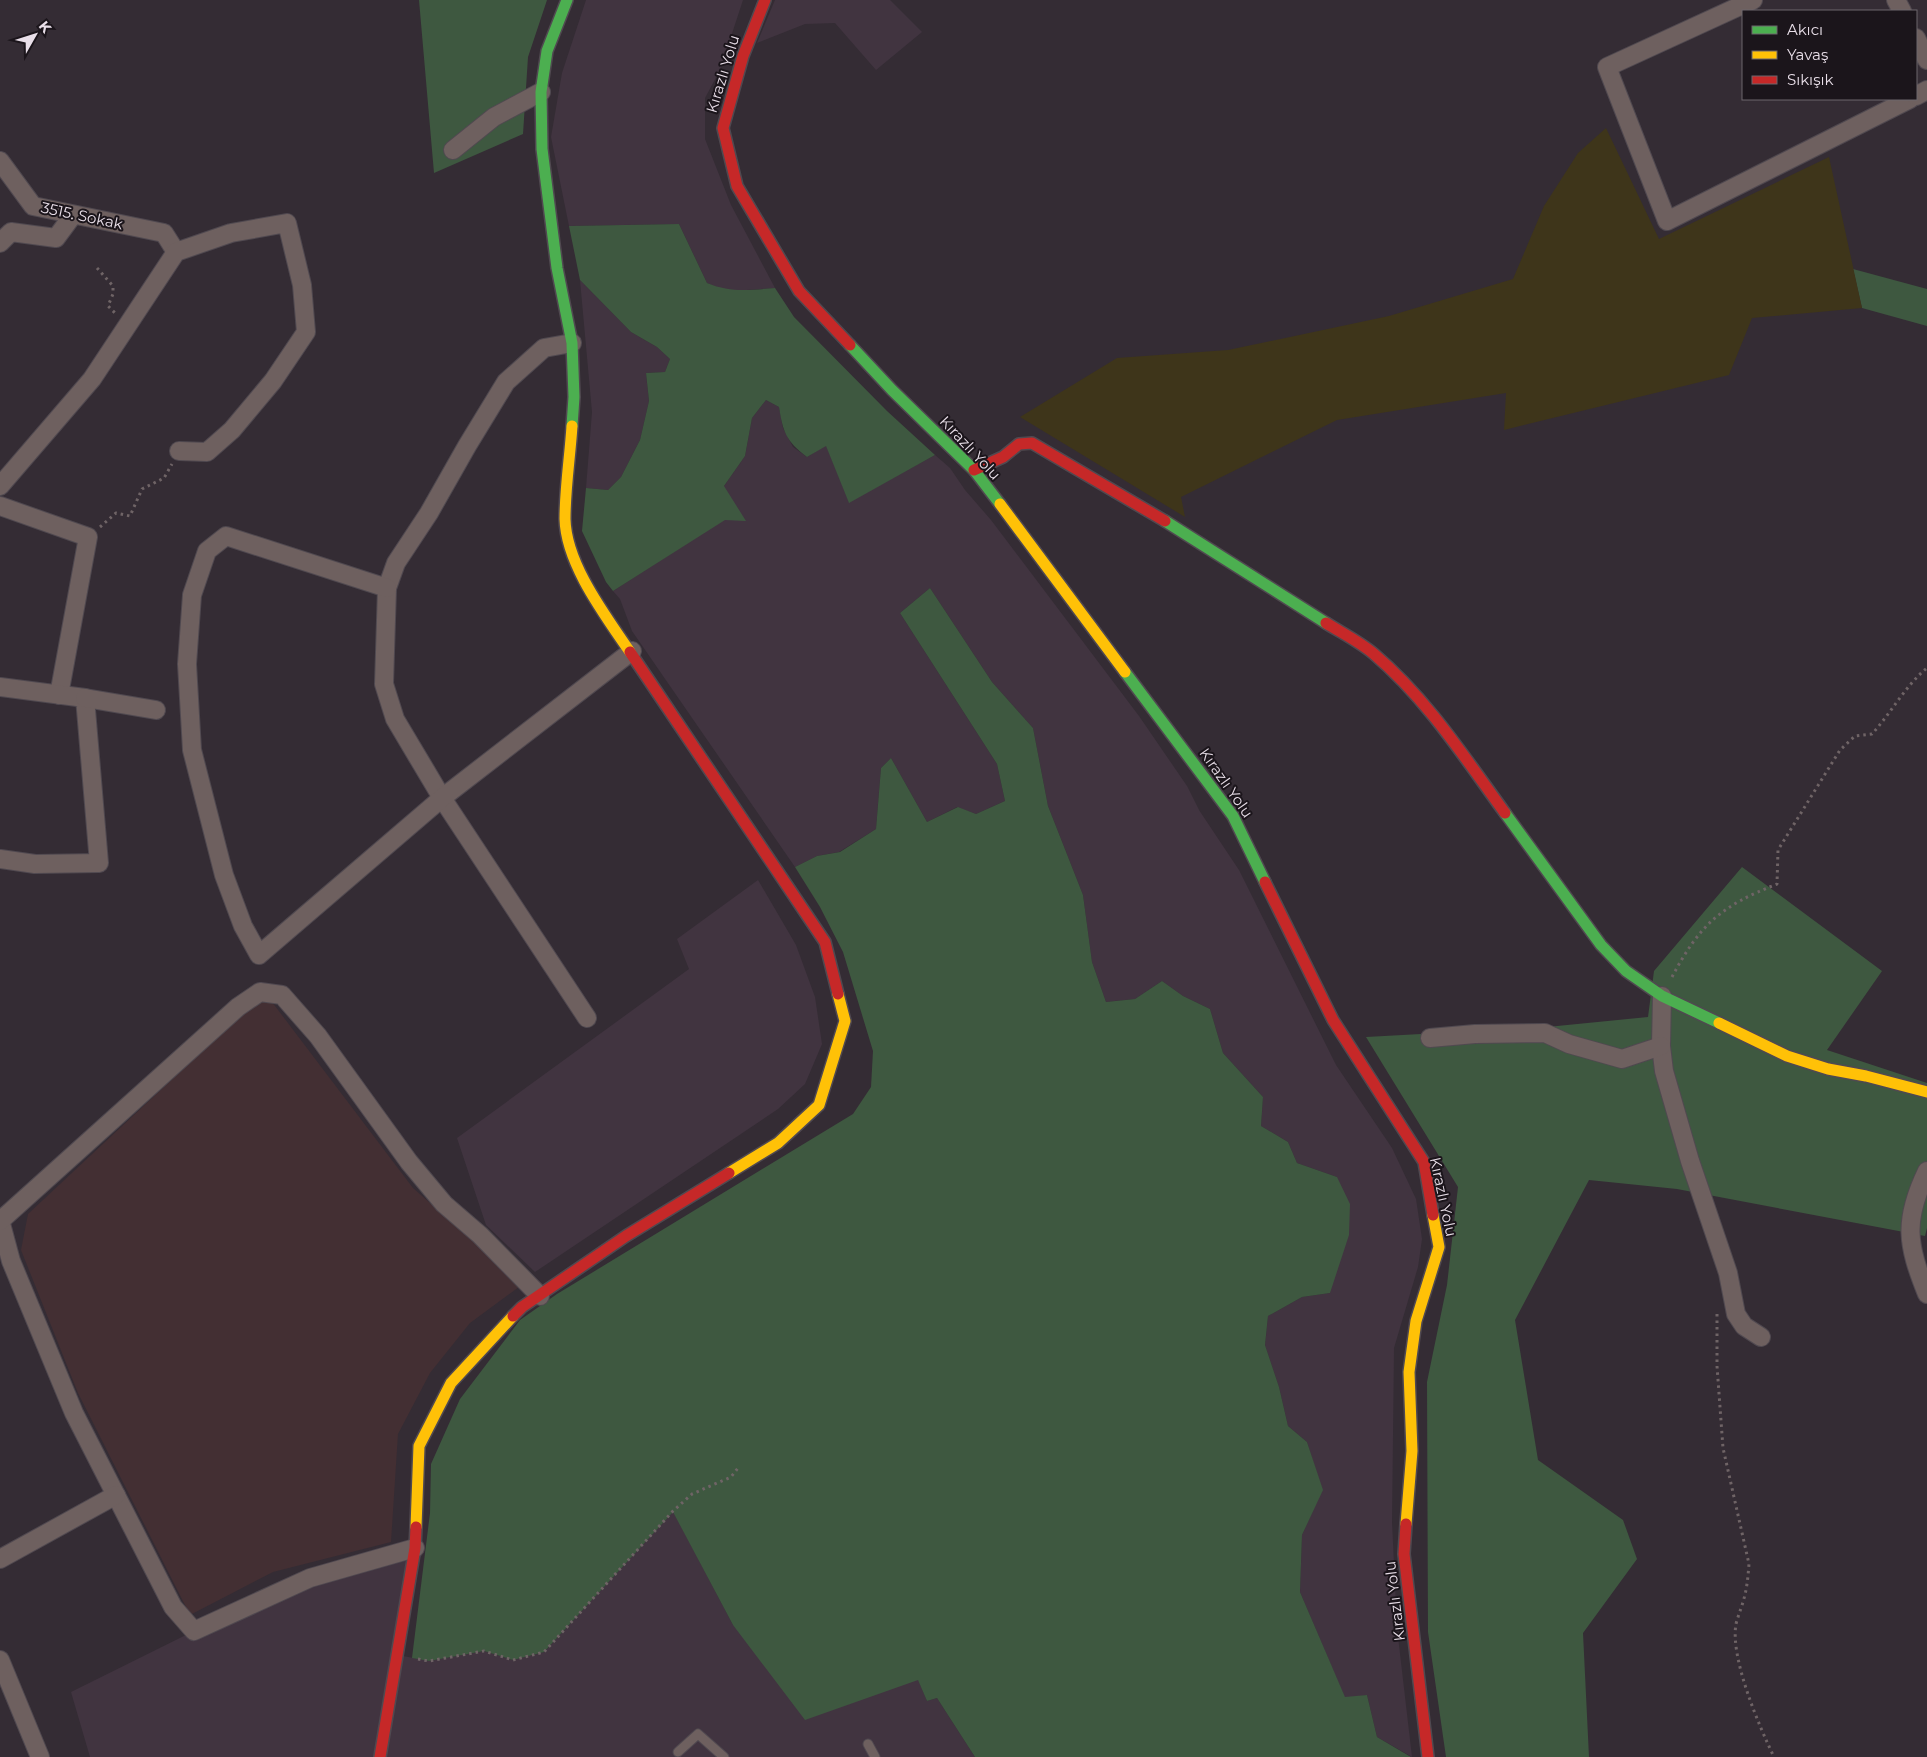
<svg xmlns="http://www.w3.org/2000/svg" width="1927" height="1757" viewBox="0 0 1927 1757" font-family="Montserrat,sans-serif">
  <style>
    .industrial { fill: #413440 }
    .education { fill: #432f33 }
    .green { fill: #3e5840 }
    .sand { fill: #3e351a }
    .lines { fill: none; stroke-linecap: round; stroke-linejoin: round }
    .lane-casing { stroke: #504950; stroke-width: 11 }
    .street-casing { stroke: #504950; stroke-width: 20 }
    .fast-casing { stroke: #504950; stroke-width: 14 }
    .slow-casing { stroke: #504950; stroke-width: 14 }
    .jam-casing { stroke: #504950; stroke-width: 14 }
    .path { stroke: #6f6466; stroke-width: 3; stroke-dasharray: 2.5 4; stroke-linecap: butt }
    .lane { stroke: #6e605f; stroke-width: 9 }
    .street { stroke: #6e605f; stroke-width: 18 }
    .fast { stroke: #4caf50; stroke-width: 11 }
    .slow { stroke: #ffc107; stroke-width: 11 }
    .jam { stroke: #c62828; stroke-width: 11 }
    .labels { text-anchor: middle; stroke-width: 4; stroke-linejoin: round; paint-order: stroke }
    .street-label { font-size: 15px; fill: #e9dfe9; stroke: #1b151b }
  </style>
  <rect width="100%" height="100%" fill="#342c34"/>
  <g class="industrial">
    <path d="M586,0H743L720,70L705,98V139L731,205L775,288L733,291L719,288L707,283L679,224L569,226L551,137L562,73Z"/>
    <path d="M775,0H890L922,32L876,70L835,23L805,24L757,43Z"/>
    <path d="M580,280L631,332L657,347L670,359L665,372L646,373L649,401L640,440L621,477L608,490L586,488L592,412Z"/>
    <path d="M766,400L779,407L783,428L793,447L807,457L826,445L849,502L935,455L950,468L965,490L991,520L1139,716L1187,786L1199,810L1239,870L1336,1065L1392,1148L1416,1199L1422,1239L1418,1267L1394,1348L1392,1522L1397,1628L1412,1757L1377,1737L1367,1695L1345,1698L1300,1592L1302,1535L1322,1490L1307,1442L1288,1426L1279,1387L1265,1345L1268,1316L1302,1297L1330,1293L1337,1177L1297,1163L1288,1142L1261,1126L1263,1097L1223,1053L1210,1009L1183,996L1162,981L1135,999L1106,1002L1092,962L1083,895L1048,806L1033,728L992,682L930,588L900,613L997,764L1005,801L976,814L957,807L927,822L891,758L881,768L876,829L839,852L817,856L795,867L632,631L620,599L613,591L725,519L724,486L745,456L752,418Z"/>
    <path d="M758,880L796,945L815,997L822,1044L805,1084L778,1109L535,1272L486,1225L457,1138L689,969L677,939Z"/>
    <path d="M673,1511L733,1625L918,1679L927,1701L937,1698L975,1757H90L71,1692L194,1631L310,1578L415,1548L398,1655L429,1661L484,1651L513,1660L544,1652Z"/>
  </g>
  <path class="education" d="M257,1000L272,1002L413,1188L486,1252L519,1287L470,1323L430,1373L398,1434L391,1542L273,1572L190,1615L78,1393L21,1250L28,1214Z"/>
  <g class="green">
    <path d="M419,0H547L528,57L523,134L434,173Z"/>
    <path d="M679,224L707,283C731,293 749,290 775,288L794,317L887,411L935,455L849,503L826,446L807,457C786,441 783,432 779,407L766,400L752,418L745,456L724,486L746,521L725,520L613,591L606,582L582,531L586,488L608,490L621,477L640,440L649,401L646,373L665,372L670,359L657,347L631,332L580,280L569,226Z"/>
    <path d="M1853,269L1927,289V326L1862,308Z"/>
    <path d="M930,588L992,682L1033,728L1048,806L1083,895L1092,962L1106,1002L1135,999L1162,981L1183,996L1210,1009L1223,1053L1263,1097L1261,1126L1288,1142L1297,1163L1337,1177L1350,1204L1349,1235L1330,1293L1302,1297L1268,1316L1265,1345L1279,1387L1288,1426L1307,1442L1323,1490L1302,1535L1300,1592L1345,1697L1367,1695L1377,1737L1411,1757H975L937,1698L927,1701L918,1680L805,1720L733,1625L673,1512L544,1652L513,1660L484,1651L429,1661L412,1658L430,1513L431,1464L460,1399L520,1320L557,1294L853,1114L871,1087L873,1051L843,952L820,907L795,867L817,856L840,852L876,829L881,768L891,758L927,822L958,807L976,814L1005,801L997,764L900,613Z"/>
    <path d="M1742,867L1882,971L1827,1050L1927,1083V1228L1925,1236L1677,1189L1589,1180L1515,1320L1538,1460L1623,1520L1637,1559L1583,1633L1589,1757H1446L1428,1632L1427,1382L1447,1285L1458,1187L1366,1037L1547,1027L1648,1017L1654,971Z"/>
  </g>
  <path class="sand" d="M1606,128L1659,239L1829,157L1862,308L1752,318L1729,375L1504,430L1506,393L1337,420L1181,497L1185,517L1020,417L1117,358L1228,350L1389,316L1513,279L1544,206L1578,153Z"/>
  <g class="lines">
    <defs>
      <g id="lane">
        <path d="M868,1744L875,1757"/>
        <path d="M678,1752L698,1734L724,1757"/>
      </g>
      <g id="street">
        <path d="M1753,0L1607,67L1667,221L1910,99"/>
        <path d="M1896,0L1902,11"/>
        <path d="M1916,38L1927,60"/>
        <path d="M1916,96L1927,90"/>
        <path d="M453,150L494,117L541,92"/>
        <path d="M0,161L33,206L164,233L176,252"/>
        <path d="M0,243L11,232L56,238L73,215"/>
        <path d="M572,343L544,348L506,382L467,446L429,513L396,563L387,588L384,684L395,719L442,798L587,1018"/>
        <path d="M0,486L92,379L176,252L231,233L287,223L302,285L306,332L273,381L232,430L207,452L179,451"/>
        <path d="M0,506L88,537L59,695"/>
        <path d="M387,588L226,536L207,551L192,595L187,664L192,750L224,875L243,926L259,955L442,798L632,651"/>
        <path d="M0,687L85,698L99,863L35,864L0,859"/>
        <path d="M85,698L156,710"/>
        <path d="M1662,996L1661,1046L1664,1071L1690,1161L1728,1273L1736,1314L1744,1326L1761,1337"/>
        <path d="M1430,1038L1475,1034L1545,1033L1569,1044L1622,1059L1661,1046"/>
        <path d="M1927,1171C1903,1221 1907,1244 1927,1294"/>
        <path d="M0,1220L11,1261L74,1413L173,1607L194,1631L310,1578L415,1548"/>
        <path d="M0,1221L238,1007L260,992L282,995L318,1036L409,1162L444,1204L480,1235L540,1296"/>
        <path d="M0,1559L116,1495"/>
        <path d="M0,1660L40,1757"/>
      </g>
      <g id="fast">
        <path d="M567,0L547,51L541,92L542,149L557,268L572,343L574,397L572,426"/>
        <path d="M850,345L892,390L974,470L1000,504"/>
        <path d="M1165,521L1326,623"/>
        <path d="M1125,672L1233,816L1265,882"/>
        <path d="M1505,813L1601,945L1626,971L1662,996L1719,1023"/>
      </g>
      <g id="slow">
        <path d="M572,426C570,457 565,488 565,519C566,564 605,615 630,652"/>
        <path d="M1000,504L1125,672"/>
        <path d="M1719,1023L1787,1056L1828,1069L1866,1076L1927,1092"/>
        <path d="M729,1173L778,1143L819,1105L845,1021L838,994"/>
        <path d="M1406,1524L1412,1451L1409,1372L1416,1321L1439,1247L1433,1215"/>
        <path d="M416,1527L419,1446L451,1383L513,1316"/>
      </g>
      <g id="jam">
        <path d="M765,0L743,56L723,128L737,186L799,291L850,345"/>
        <path d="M974,470L1003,457L1019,444L1032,443L1165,521"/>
        <path d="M1326,623C1342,633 1360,642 1374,654C1427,699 1465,758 1505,813"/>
        <path d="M630,652L825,942L838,994"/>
        <path d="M1265,882L1333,1020L1424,1162L1433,1215"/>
        <path d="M513,1316L522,1307L626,1236L729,1173"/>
        <path d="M1406,1524L1404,1554L1428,1757"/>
        <path d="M380,1757L415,1548L416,1527"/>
      </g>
    </defs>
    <use href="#lane" class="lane-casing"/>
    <use href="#street" class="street-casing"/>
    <use href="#fast" class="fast-casing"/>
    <use href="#slow" class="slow-casing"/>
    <use href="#jam" class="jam-casing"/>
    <g class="path">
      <path d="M97,268L113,286V294L108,306L115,313"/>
      <path d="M100,527L116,513L130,516L142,489L164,478L172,464"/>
      <path d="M1672,977C1700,924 1721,906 1777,884L1778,850L1840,750L1855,736L1872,734C1891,713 1905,686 1927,668"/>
      <path d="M1717,1314V1366L1723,1448L1749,1564C1748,1577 1747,1589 1743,1602C1741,1609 1738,1616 1736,1624C1730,1658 1759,1726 1774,1757"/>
      <path d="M418,1659L429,1661L484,1651L513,1660L544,1652L673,1511L692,1494L731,1477L738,1468"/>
    </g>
    <use href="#lane" class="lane"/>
    <use href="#street" class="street"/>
    <use href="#fast" class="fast"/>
    <use href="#slow" class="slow"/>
    <use href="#jam" class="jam"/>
  </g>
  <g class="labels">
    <g class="street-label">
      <text transform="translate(723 74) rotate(-73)" y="5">Kırazlı Yolu</text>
      <text transform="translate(82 216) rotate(12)" y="5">3515. Sokak</text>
      <text transform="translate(970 448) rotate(47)" y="5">Kırazlı Yolu</text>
      <text transform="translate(1226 783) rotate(55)" y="5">Kırazlı Yolu</text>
      <text transform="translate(1443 1197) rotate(78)" y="5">Kırazlı Yolu</text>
      <text transform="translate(1395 1601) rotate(-97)" y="5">Kırazlı Yolu</text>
    </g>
  </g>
  <rect x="1742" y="10" width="175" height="90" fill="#1b151b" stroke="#6d666d"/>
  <rect x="1752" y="26" width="25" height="8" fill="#4caf50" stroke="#6d666d"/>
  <text x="1787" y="35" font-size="15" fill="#e9dfe9">Akıcı</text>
  <rect x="1752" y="51" width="25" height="8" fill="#ffc107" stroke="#6d666d"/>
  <text x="1787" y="60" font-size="15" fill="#e9dfe9">Yavaş</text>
  <rect x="1752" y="76" width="25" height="8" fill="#c62828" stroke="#6d666d"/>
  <text x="1787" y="85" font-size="15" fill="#e9dfe9">Sıkışık</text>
  <g transform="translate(35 35) rotate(51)" stroke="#1b151b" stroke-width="4" paint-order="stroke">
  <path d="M0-4L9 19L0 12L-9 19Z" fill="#e9dfe9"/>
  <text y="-8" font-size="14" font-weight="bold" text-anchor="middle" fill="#e9dfe9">K</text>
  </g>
</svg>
